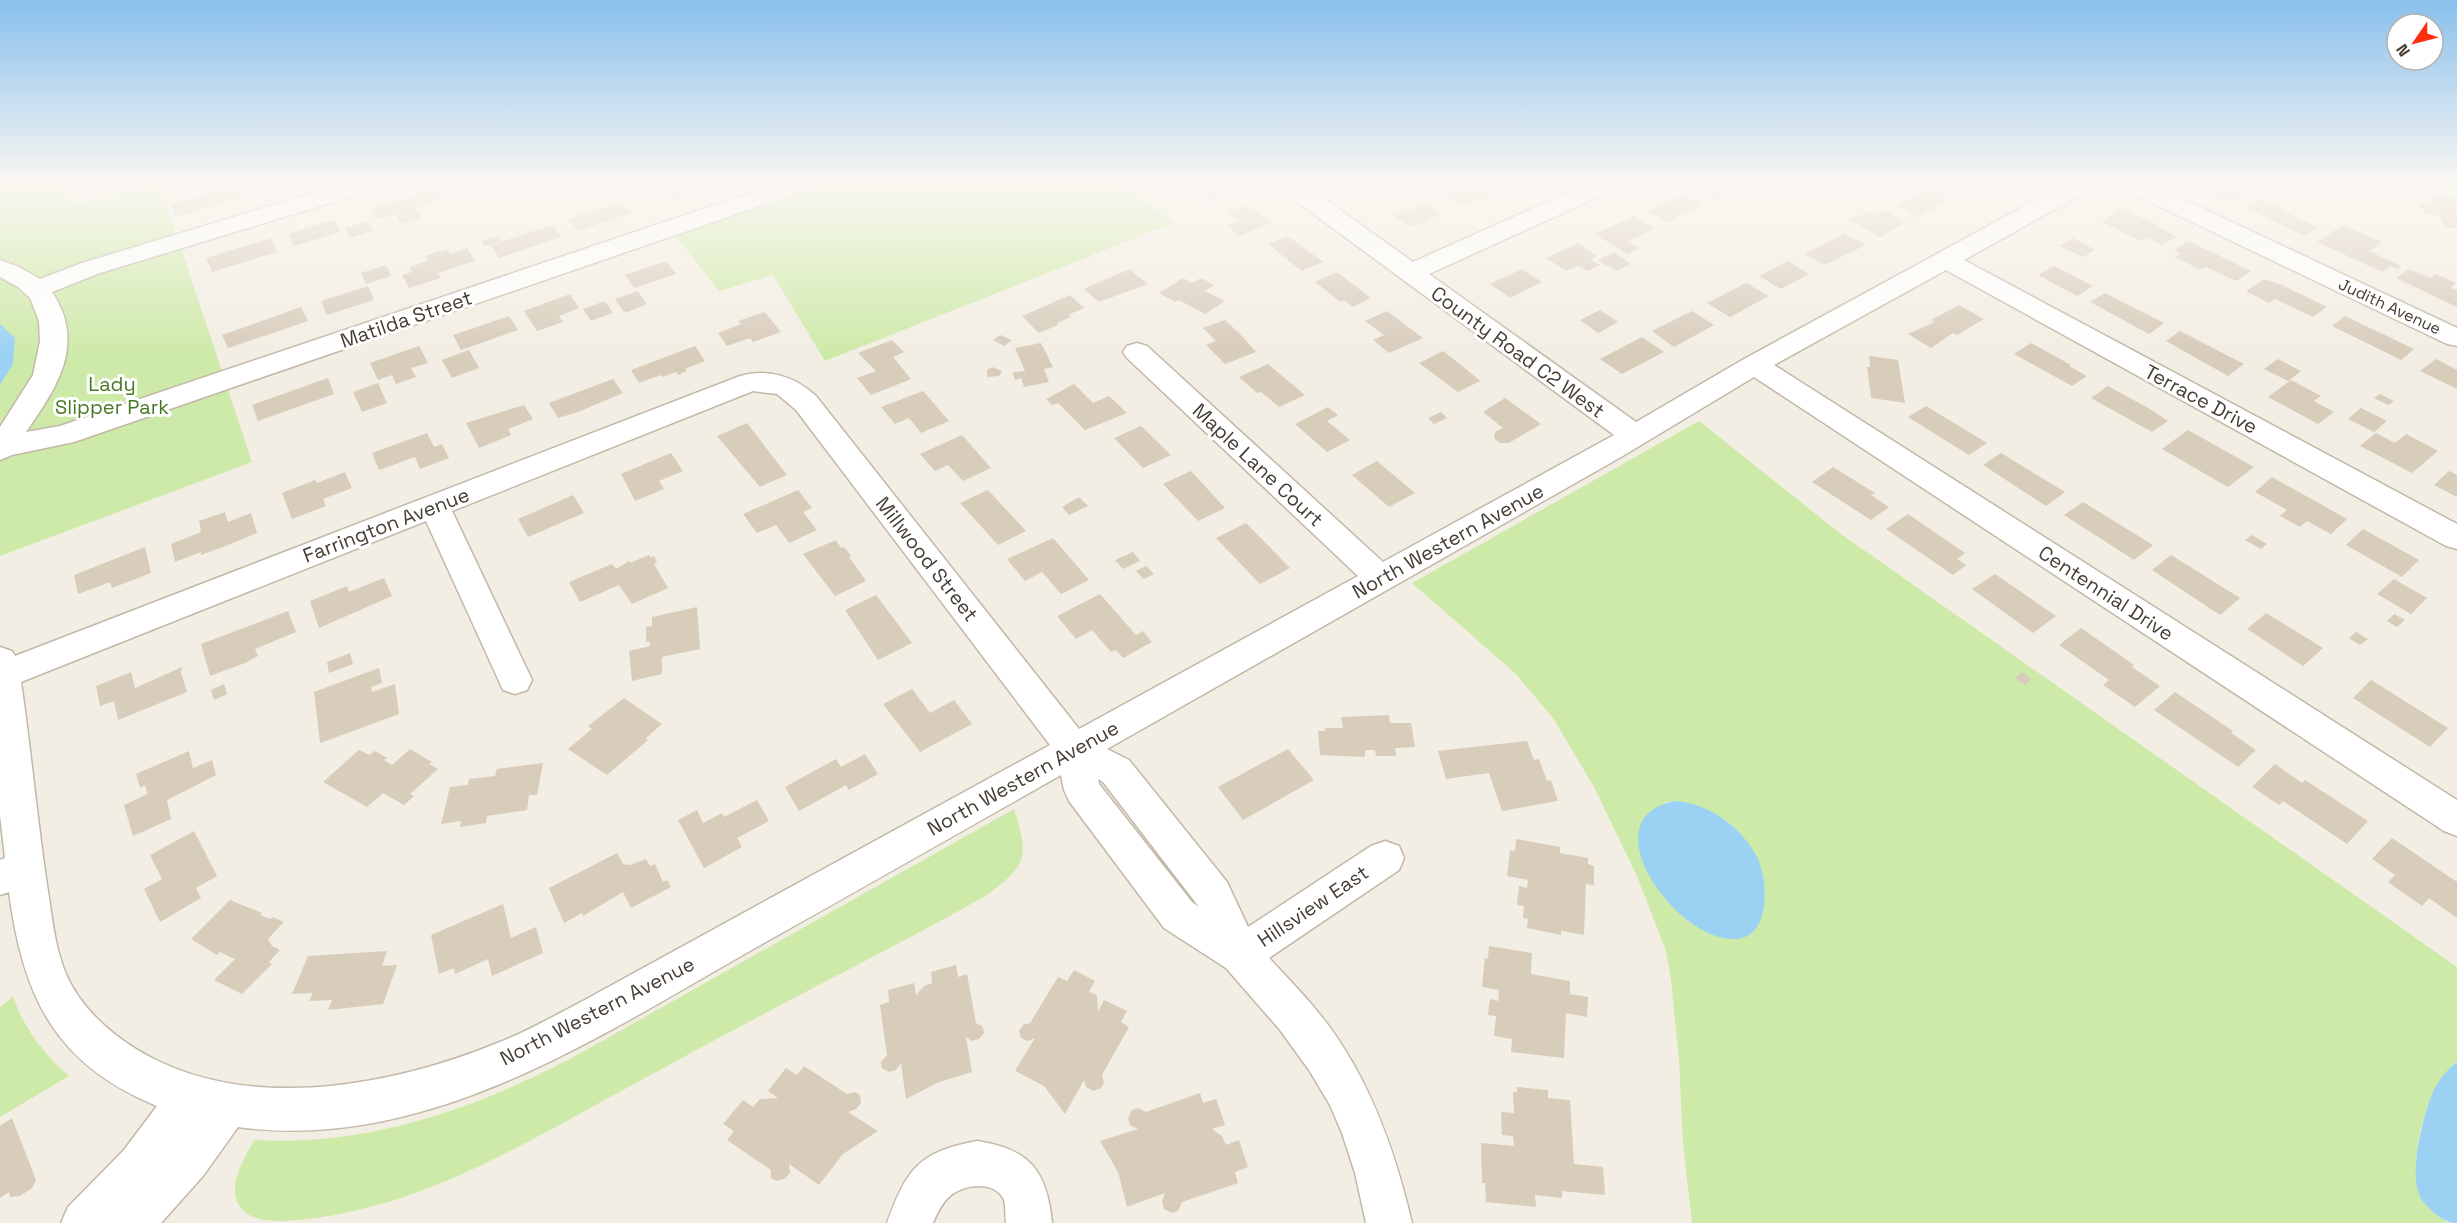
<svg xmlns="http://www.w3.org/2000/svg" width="2457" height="1223" viewBox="0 0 2457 1223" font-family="'Space Grotesk',sans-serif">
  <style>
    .green { fill: #ceeaa9; fill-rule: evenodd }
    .water { fill: #9bd2f4 }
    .building { fill: #d8ccbb }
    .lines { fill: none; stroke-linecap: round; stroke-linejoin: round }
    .minor-casing { stroke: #c2b8a8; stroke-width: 3 }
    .minor { fill: #fff; fill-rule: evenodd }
    .labels { text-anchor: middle; stroke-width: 6; stroke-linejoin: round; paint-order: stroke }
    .far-street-label { font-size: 16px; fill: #453d33; stroke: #fff }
    .street-label { font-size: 20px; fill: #453d33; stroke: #fff }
    .park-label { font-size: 20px; fill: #467924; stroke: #fff }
  </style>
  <rect width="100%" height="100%" fill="#f3eee3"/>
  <g class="green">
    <path d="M0,182H66L73,205L159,182L252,462L0,556Z"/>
    <path d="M827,182H1125L1173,223L825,361L773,275L719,291L676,236L809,191Z"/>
    <path d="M1699,421L1841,534L2457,967V1062C2425,1088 2405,1163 2424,1201C2428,1210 2440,1217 2448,1223H1692L1683,1144L1679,1060L1671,980L1666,951L1637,876L1594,787L1553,718L1515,673L1412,583ZM1674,801C1698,802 1736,821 1748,844C1753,852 1754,866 1756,875C1761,896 1765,904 1758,925L1692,924L1660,892L1664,803Z"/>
    <path d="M1014,809C1029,855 1028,865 987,895C908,940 827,980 747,1023C695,1050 644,1079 592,1107C503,1156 410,1208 307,1219C291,1221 269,1223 253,1217C219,1202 241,1163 254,1140C371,1147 487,1105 588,1049Z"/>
    <path d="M13,996C23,1028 45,1055 69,1076L0,1117V1007Z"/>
  </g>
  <g class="water">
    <path d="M0,324L15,338L13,364L0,385Z"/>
    <path d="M1674,801C1707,802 1742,827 1757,857C1768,879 1772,936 1737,939C1679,944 1587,819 1674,801Z"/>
    <path d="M2457,1062V1223C2446,1223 2441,1218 2433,1212C2428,1207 2421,1201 2419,1194C2409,1170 2424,1108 2436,1086C2441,1077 2449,1068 2457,1062Z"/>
  </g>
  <g class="building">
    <path d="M463,182H501V183L458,196L451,186Z"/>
    <path d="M505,182H528L530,186L509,192L502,183Z"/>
    <path d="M655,182H659L664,188L682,182H711L714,186L674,199L666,190L645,197L639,187Z"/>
    <path d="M1186,182H1219L1231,192L1210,201L1199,192L1192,195L1183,188L1190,185Z"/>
    <path d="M1389,182H1395L1408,191L1389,198L1375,189Z"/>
    <path d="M1473,182H1502L1510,188L1462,206L1445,194Z"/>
    <path d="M1708,182H1754L1718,199L1697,187Z"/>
    <path d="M1957,182H1983L1970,189Z"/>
    <path d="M2190,182H2219L2243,193L2229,202Z"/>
    <path d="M243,184L248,196L175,217L171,204Z"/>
    <path d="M1929,188L1951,199L1918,217L1896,205Z"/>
    <path d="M433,190L440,201L416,208L421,217L401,224L395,214L376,219L371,209Z"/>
    <path d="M1683,193L1703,205L1667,222L1647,211Z"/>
    <path d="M2426,194L2456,197L2457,228L2446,227L2439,216L2425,214L2417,202L2433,204Z"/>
    <path d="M2259,198L2285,210L2283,211L2318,227L2304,236L2245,207Z"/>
    <path d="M622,201L631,213L578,231L569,219Z"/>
    <path d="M1426,202L1443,214L1411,227L1394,216Z"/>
    <path d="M1248,205L1271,222L1240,236L1227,226L1239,221L1228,213Z"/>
    <path d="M2122,208L2161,227L2160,228L2177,237L2162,245L2147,237L2140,241L2102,222L2108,218L2106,217Z"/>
    <path d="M1871,211L1878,214L1885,211L1907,222L1880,237L1849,220Z"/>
    <path d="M1634,216L1655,228L1628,241L1639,248L1627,254L1595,234Z"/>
    <path d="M334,220L340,232L294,246L288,234Z"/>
    <path d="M368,221L373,231L350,238L345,228Z"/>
    <path d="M553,225L561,237L499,258L491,245Z"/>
    <path d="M2343,225L2382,242L2369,251L2401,266L2397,269L2391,266L2382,272L2317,242Z"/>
    <path d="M1844,233L1866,245L1824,265L1805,254Z"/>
    <path d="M498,236L501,241L485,246L481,241Z"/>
    <path d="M1287,236L1296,242L1323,262L1302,271L1268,244Z"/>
    <path d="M272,238L277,252L212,272L206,258Z"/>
    <path d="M2073,238L2095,250L2083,257L2060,246Z"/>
    <path d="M2189,241L2251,271L2236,281L2206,267L2201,270L2175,257L2181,254L2174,250Z"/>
    <path d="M1578,243L1597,256L1590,259L1600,265L1587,271L1578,266L1566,271L1546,258Z"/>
    <path d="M467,248L475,261L438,273L441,278L409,288L402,275L412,272L410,267L427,261L425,256L447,249L450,254Z"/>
    <path d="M1614,252L1631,264L1616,271L1598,260Z"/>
    <path d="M666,261L676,274L634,288L625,275Z"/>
    <path d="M1788,261L1809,274L1781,289L1759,276Z"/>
    <path d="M386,265L391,276L366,284L361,273Z"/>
    <path d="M2054,266L2093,286L2077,296L2038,275Z"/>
    <path d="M1129,269L1148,284L1099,302L1084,289Z"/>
    <path d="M1522,269L1542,282L1510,298L1490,284Z"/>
    <path d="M2409,269L2430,278L2436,274L2456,283L2451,288L2457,290V307L2396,278Z"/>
    <path d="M1337,272L1371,298L1353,307L1344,300L1341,302L1315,282Z"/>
    <path d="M1183,278L1192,283L1201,278L1214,285L1205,291L1225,301L1205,314L1179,300L1175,302L1159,293Z"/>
    <path d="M2264,279L2282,285L2327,307L2313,317L2275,299L2269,303L2246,291Z"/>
    <path d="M1746,283L1769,296L1730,317L1707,303Z"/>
    <path d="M368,286L374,300L327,315L321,301Z"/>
    <path d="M638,291L646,303L645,305L627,312L623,311L615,299Z"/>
    <path d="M2105,293L2164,323L2149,334L2090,302Z"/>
    <path d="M570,294L579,308L559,316L563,322L537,331L524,311Z"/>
    <path d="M1070,295L1084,308L1068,315L1071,317L1057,323L1058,325L1039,333L1022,316Z"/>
    <path d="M605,301L613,313L591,321L583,309Z"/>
    <path d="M1959,305L1984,319L1957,335L1953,333L1931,348L1908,334L1935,322L1931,320Z"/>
    <path d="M301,307L308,321L228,348L222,335Z"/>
    <path d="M1600,310L1618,322L1598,333L1580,320Z"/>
    <path d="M1387,311L1423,338L1389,353L1373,340L1384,335L1365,321Z"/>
    <path d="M1692,311L1714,325L1674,347L1652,331Z"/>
    <path d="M765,312L781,332L753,342L750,338L727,346L718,333L741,324L738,321Z"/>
    <path d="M509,316L518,330L461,350L453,335Z"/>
    <path d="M2345,316L2414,349L2401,360L2332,326Z"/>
    <path d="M1225,320L1240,334L1256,352L1225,364L1206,345L1216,341L1203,328Z"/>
    <path d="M2180,331L2244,364L2228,376L2166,341Z"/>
    <path d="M1000,335L1012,340L1004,346L993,340Z"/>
    <path d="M1642,337L1664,352L1622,374L1600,359Z"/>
    <path d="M892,340L904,352L893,357L911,379L871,395L857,378L876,371L858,353Z"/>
    <path d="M1041,343L1053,367L1044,369L1049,382L1024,387L1021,378L1015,380L1013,374L1014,372L1025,371L1015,348Z"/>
    <path d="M2031,343L2071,365L2069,366L2087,376L2072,386L2014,354Z"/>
    <path d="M419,346L428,363L411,368L416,377L396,384L392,375L378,380L370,363Z"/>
    <path d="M695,346L705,361L685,369L687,371L678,375L676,372L662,377L661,375L639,383L631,370Z"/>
    <path d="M469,350L479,368L452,378L442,360Z"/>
    <path d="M1443,351L1466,369L1480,381L1458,392L1419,363Z"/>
    <path d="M1869,356L1898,360L1905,403L1871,398L1867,367H1870Z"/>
    <path d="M2278,359L2301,371L2288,381L2264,369Z"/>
    <path d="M2436,359L2457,370V389L2420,371Z"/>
    <path d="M1268,364L1305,395L1279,407L1261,392L1257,393L1239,377Z"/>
    <path d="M992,367L1002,371L999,376L987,377V370Z"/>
    <path d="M328,378L334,394L258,421L252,405Z"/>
    <path d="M613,379L623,393L578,412L558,418L549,403Z"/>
    <path d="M2291,380L2321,396L2314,401L2334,412L2318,424L2268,397Z"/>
    <path d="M378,383L387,403L362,412L353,392Z"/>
    <path d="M1074,384L1093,403L1109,396L1127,413L1085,430L1058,403L1052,405L1046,399Z"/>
    <path d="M2108,386L2150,409L2168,421L2152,432L2091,398Z"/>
    <path d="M923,391L949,421L921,433L909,418L895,424L881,407Z"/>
    <path d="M2380,394L2394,401L2388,405L2374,398Z"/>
    <path d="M1505,398L1541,424L1509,443H1500L1494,438L1495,432L1503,428L1483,412Z"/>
    <path d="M524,405L533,419L508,429L511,435L479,448L466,423Z"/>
    <path d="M1926,406L1987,443L1969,455L1908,417Z"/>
    <path d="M1328,407L1338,415L1327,421L1350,440L1327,452L1295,424Z"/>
    <path d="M2361,408L2387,421L2374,432L2348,419Z"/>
    <path d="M1441,412L1447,418L1434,424L1428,418Z"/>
    <path d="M747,423L787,475L760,487L717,436Z"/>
    <path d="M1141,426L1171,455L1143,468L1114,438Z"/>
    <path d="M2188,430L2254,467L2228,487L2162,449Z"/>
    <path d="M427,433L434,447L442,444L449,458L420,469L415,457L379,470L372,453Z"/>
    <path d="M2376,433L2395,443L2406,434L2438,451L2412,473L2360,446Z"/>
    <path d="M962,435L991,468L963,481L948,465L935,471L920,454Z"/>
    <path d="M671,453L683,471L659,481L664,489L635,501L621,474Z"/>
    <path d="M2001,453L2065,492L2046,506L1983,465Z"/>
    <path d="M1377,461L1415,493L1389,507L1352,475Z"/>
    <path d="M1833,467L1875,493L1871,495L1889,507L1871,520L1812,482Z"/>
    <path d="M1191,471L1225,508L1198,521L1163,484Z"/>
    <path d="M2449,471L2457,475V497L2434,485Z"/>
    <path d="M345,472L352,488L323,499L326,506L292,519L282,493L315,480L317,483Z"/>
    <path d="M2272,477L2347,519L2331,534L2307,521L2300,527L2280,516L2287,510L2255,492Z"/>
    <path d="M798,490L812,508L803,512L817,530L789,543L776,525L757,533L743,514Z"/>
    <path d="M988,490L1026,531L998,545L960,503Z"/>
    <path d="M573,495L584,513L528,537L518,519Z"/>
    <path d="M1079,497L1088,506L1069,515L1062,507Z"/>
    <path d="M2083,502L2153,545L2134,560L2064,515Z"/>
    <path d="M225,512L228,522L251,513L257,533L223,547L201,555V552L175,562L171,544L201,532L199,521Z"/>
    <path d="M1908,514L1965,553L1957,559L1966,565L1953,575L1886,529Z"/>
    <path d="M1246,523L1290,568L1260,584L1216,538Z"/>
    <path d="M2363,529L2419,560L2402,577L2346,545Z"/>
    <path d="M2252,535L2267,544L2261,549L2245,540Z"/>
    <path d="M1053,538L1089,580L1061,594L1042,572L1025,581L1007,559Z"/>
    <path d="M836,540L841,548L844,547L851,556L849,557L866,581L835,596L803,554Z"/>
    <path d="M145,547L151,573L112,588L110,582L78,594L74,575Z"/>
    <path d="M1133,552L1140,561L1123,569L1115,560Z"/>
    <path d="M649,555L651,558L654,556L657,562L654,564L668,588L632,604L619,585L580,602L569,582L612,564L616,569L629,561L630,563Z"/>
    <path d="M2171,555L2240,598L2220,615L2152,570Z"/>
    <path d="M1146,566L1154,574L1144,579L1136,571Z"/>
    <path d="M1995,574L2056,616L2033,633L1972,589Z"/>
    <path d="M384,578L392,596L319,628L310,601L347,586L349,592Z"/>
    <path d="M2394,579L2427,598L2411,614L2377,594Z"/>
    <path d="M1100,594L1136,635L1143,631L1152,642L1123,658L1116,650L1111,652L1092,630L1076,639L1057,616Z"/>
    <path d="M876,595L912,643L878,660L845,610Z"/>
    <path d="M697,607L700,649L662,657V674L632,681L629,651L650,646V642H646V627L652,626V617Z"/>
    <path d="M288,611L296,632L255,649L258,656L245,663L210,676L201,644Z"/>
    <path d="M2266,613L2323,648L2303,666L2247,629Z"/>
    <path d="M2394,614L2405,620L2397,627L2387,621Z"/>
    <path d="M2081,628L2134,665L2132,667L2160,686L2135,707L2103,685L2109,680L2059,645Z"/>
    <path d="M2356,632L2368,639L2360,645L2349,638Z"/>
    <path d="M350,653L353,664L329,673L327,662Z"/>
    <path d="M182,667L181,672L187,692L118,720L114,701L100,706L96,686L131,672L135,688Z"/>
    <path d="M379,668L382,683L371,687L372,692L395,684L399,714L320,743L314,692Z"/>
    <path d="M2022,672L2032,679L2025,685L2015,678Z"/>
    <path d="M2371,680L2448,728L2430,747L2353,698Z"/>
    <path d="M224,684L227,694L214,700L211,690Z"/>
    <path d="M912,689L930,713L954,700L972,724L920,752L883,704Z"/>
    <path d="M2175,692L2233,731L2231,733L2256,750L2238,767L2154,710Z"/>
    <path d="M624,698L662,724L646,738L648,740L607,775L568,749L592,729L588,726Z"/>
    <path d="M1389,715L1390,723H1411L1415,747L1395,748L1396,756H1376L1375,750H1365V757L1320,755L1318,731H1325V728H1343L1341,717Z"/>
    <path d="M1527,741L1534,760L1539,759L1547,781L1551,780L1558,801L1502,811L1489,773L1446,779L1438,751Z"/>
    <path d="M410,749L432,762L429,764L438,769L410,794L414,796L404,805L383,793L367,807L323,782L359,750L369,755L375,751L387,758L384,760L392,765Z"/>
    <path d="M1288,749L1314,780L1243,820L1218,787Z"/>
    <path d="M189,751L193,768L212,760L216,775L167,800L171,819L133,836L124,805L148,794L145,785L140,788L136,774Z"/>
    <path d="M865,754L878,774L849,790L846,785L799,811L785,787L836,759L841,767Z"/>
    <path d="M543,763L537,795H529L527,810L487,816L486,823L460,827L461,821L441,824L450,787L468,785L469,779L495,776L497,769Z"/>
    <path d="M2275,764L2302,783L2305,780L2368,821L2347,844L2283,801L2279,805L2252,787Z"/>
    <path d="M757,800L769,821L737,838L742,847L704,868L678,820L697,810L703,823L722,813L724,817Z"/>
    <path d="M194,831L217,876L196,888L201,898L160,922L144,889L162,879L150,855Z"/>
    <path d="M2392,838L2457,882V918L2429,898L2422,906L2388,882L2395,875L2372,859Z"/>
    <path d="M1516,839L1560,847V853L1588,858V864L1594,866V885L1586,884L1584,935L1561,931V935L1527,928L1528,919L1523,918L1524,906L1517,905L1519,886L1527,888L1528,880L1507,876L1510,850L1515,851Z"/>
    <path d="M617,853L623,864L630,865L646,859L650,866L655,864L663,882L667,880L671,887L631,908L623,892L583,916L582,913L564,923L549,888Z"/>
    <path d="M230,900L262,913L260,915L270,919L273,917L284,922L268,939L272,946L280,950L269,962L272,964L242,994L214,980L235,959L220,952L217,955L191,939Z"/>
    <path d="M503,904L511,938L536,927L543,953L492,976L488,959L455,974L454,968L439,974L431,935Z"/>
    <path d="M1489,946L1532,953L1531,974L1570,981V994L1588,997L1587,1017L1566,1013L1564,1058L1511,1052L1512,1039L1494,1036L1496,1016L1488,1015L1490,999L1498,1001L1499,990L1482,987L1485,958L1488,959Z"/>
    <path d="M387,951L382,966L397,965L383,1004L328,1010L332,1000L309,1001L313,993L292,994L308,956Z"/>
    <path d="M956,965L958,977L967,974L976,1023L983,1027L984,1033L979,1039L972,1041L966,1037L972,1072L939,1082L906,1099L901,1063L896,1070L889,1072L882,1068L881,1062L887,1055L880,1005L889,1002L888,990L914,983L916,995L924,986L932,983L931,972Z"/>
    <path d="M1074,970L1095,981L1089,992L1097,995L1098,1012L1104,1000L1127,1011L1121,1022L1129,1027L1102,1075L1104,1083L1101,1088L1093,1091L1086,1087L1084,1080L1065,1114L1044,1086L1015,1071L1035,1038L1028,1041L1021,1038L1019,1031L1023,1025L1030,1023L1058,977L1067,981Z"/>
    <path d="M804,1066L847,1094L855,1092L860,1095L861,1103L856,1109L848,1112L878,1131L843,1154L819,1185L789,1164L790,1173L784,1179L776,1181L771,1178V1170L727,1140L734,1131L723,1124L743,1100L753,1107L760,1099L778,1098L768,1091L786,1068L797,1075Z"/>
    <path d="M1517,1087L1548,1090V1098L1570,1100L1574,1164L1603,1167L1605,1195L1562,1191V1198L1535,1195L1536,1207L1486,1202L1485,1183H1482L1481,1143L1514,1146L1513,1136L1502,1135L1501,1112L1514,1113L1513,1092H1517Z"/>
    <path d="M1200,1093L1203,1103L1216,1099L1225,1125L1212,1129L1222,1136L1226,1145L1239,1140L1248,1167L1235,1172L1238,1183L1182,1202L1178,1211L1172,1213L1164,1209L1162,1201L1165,1193L1127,1207L1118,1172L1100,1141L1138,1129L1130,1125L1128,1118L1132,1110L1138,1108L1146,1112Z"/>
    <path d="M12,1118L36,1180L32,1188L20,1196L10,1197L9,1192L0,1198V1126Z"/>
  </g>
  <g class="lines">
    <defs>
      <g id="minor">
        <path d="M349,182H387L383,187L100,273L52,292C87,344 56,389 26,432L60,426L783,182H819L815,187L74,442L12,455L0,460V427L33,375L40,341L39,321L30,298L18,287L0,277V260L19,267L40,279L82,263Z"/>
        <path d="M1273,182H1301L1413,262L1592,182H1624L1620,187L1429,274L1636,422L1744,359L2069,182H2099L2095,187L1964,260L2457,524V549L2446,546L1946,270L1774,365L2457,800V836L2444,831L1754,377L1621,457L1107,749L1129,760L1227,882L1248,927L1371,846L1385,841L1399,846L1404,858L1399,870L1269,958C1294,985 1320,1011 1340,1042C1376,1097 1397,1159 1412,1223H1366L1355,1173L1342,1133L1330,1105L1309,1070L1280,1030L1226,968L1164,928L1069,801L1064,790L1061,775C959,833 857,891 755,948C598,1037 426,1153 238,1127L203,1176L161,1223H61L68,1207L124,1150L157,1106C54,1064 23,996 9,892L0,895V860L5,858L0,815V647L12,651L15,656L740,376C768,368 796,377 816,396L1079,729L1358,576L1127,358L1123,352L1127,346L1137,343L1147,346L1383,562L1614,435L1277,187ZM753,391L777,394L796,410L1050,745L581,1002C554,1016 528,1031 500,1042C395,1085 257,1112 152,1058C117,1040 82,1011 66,974C54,946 52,914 47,885C37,818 31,750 21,682L426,521L503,690L515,694L527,690L532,680L452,511ZM1098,779L1103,782L1199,907L1192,902L1099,784Z"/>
        <path d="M2115,182H2147L2457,328V346L2447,344L2119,187Z"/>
        <path d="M977,1141C1030,1149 1047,1171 1052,1223H1006C1005,1216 1006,1206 1004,1200C995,1180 964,1184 950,1196C942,1203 937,1213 933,1223H887C907,1169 918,1152 977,1141Z"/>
      </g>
    </defs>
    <use href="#minor" class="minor-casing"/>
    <use href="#minor" class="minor"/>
  </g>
  <linearGradient id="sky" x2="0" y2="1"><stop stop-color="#89c0ed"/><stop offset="0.52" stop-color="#faf7f2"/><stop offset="1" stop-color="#faf7f2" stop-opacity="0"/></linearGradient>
  <rect width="2457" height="353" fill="url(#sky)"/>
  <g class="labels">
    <g class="far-street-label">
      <text transform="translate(2390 306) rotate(25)" y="6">Judith Avenue</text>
    </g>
    <g class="street-label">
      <text transform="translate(406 319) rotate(-19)" y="7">Matilda Street</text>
      <text transform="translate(1518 352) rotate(36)" y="7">County Road C2 West</text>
      <text transform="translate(2201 399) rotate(28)" y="7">Terrace Drive</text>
      <text transform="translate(1258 465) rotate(43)" y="7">Maple Lane Court</text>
      <text transform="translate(386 525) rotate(-21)" y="7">Farrington Avenue</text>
      <text transform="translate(1448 541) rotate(-29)" y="7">North Western Avenue</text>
      <text transform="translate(927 559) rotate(52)" y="7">Millwood Street</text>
      <text transform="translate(2106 593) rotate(33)" y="7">Centennial Drive</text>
      <text transform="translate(1023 778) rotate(-29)" y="7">North Western Avenue</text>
      <text transform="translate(1313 906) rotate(-34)" y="7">Hillsview East</text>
      <text transform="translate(597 1011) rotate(-27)" y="7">North Western Avenue</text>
    </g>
    <g class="park-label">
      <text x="112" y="391">Lady<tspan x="112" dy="23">Slipper Park</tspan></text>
    </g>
  </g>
  <g transform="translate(2415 42) rotate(235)"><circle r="28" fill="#ffffff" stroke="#b5b1ad" stroke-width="1.5"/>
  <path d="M0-4.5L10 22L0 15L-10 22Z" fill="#ff2c0e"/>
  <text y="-9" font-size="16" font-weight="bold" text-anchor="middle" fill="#453d33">N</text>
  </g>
</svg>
